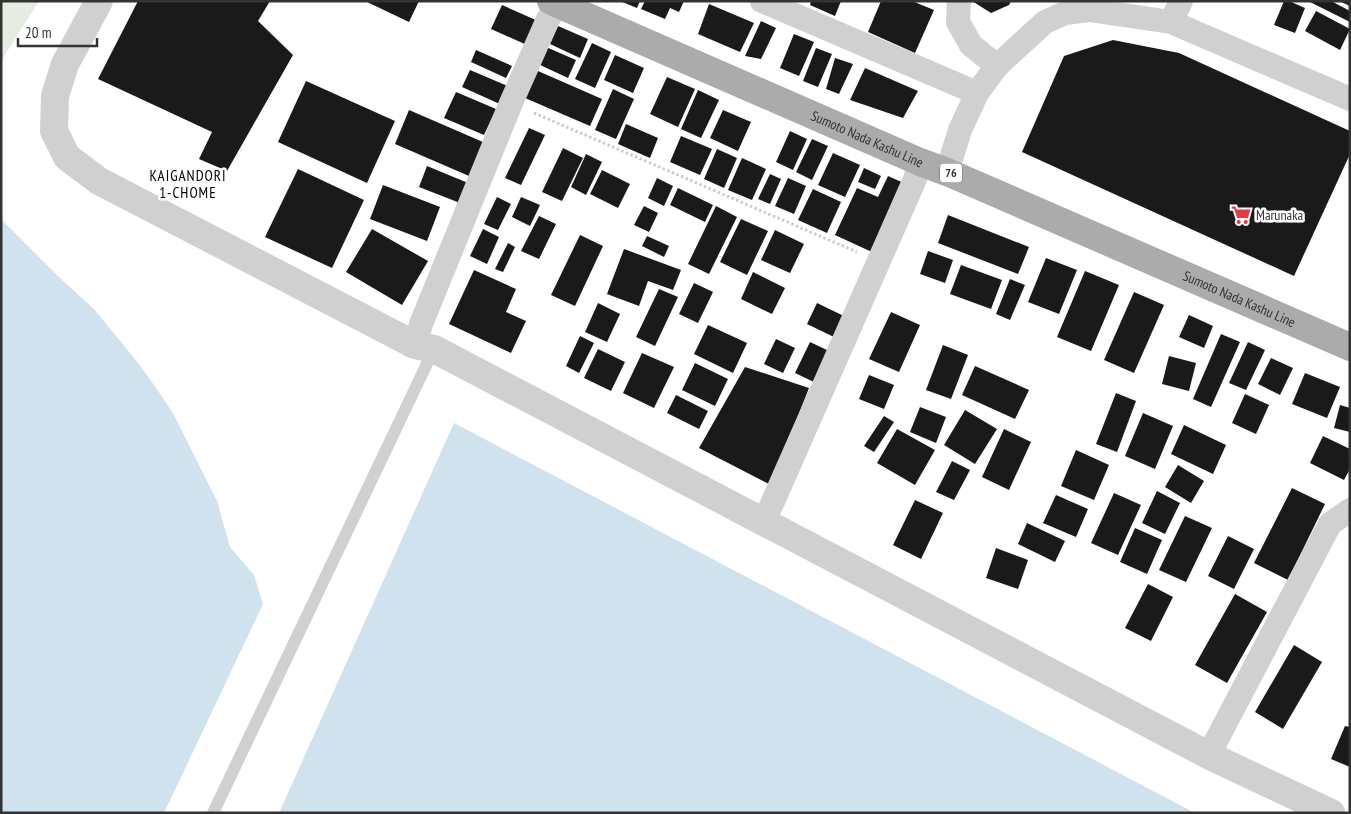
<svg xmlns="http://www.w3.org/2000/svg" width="1351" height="814" viewBox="0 0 1351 814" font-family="'PT Sans Narrow',sans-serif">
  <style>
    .green { fill: #e6ecdf }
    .water { fill: #cfe2ee }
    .building { fill: #1a1a1a }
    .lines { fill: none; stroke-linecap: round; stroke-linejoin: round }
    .path { stroke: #cdcdcd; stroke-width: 3; stroke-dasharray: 2.5 2.5; stroke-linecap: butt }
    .service { stroke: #d0d0d0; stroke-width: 12 }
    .minor { stroke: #d0d0d0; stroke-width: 24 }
    .tertiary { stroke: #d0d0d0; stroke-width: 28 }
    .primary { stroke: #ababab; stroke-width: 28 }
    .labels { text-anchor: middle; stroke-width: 5; stroke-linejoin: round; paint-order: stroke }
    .shield { fill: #fff; stroke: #707070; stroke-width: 1 }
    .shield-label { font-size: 12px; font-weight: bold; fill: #333 }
    .street-label { font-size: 14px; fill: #333; stroke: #fff }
    .poi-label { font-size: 14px; fill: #333; stroke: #fff; text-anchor: start }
    .neighbourhood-label { font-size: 15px; letter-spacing: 1px; fill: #000; stroke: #fff }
  </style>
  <rect width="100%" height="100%" fill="#fff"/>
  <path class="green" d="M1,1H39L1,61Z"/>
  <g class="water">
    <path d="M1,219L61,279L94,309L139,364L161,395L174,415L217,501L230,547L254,575L263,604L164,813H1Z"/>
    <path d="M454,423L1195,813H279Z"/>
  </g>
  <g class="building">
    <path d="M138,1H270L258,21L293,55L227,171L199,159L212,132L98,79Z"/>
    <path d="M365,1H419L409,22Z"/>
    <path d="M620,1H640L637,8Z"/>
    <path d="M645,1H684L679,12L670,8L665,19L641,9Z"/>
    <path d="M811,1H841L835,16L810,5Z"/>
    <path d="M881,1H912L934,10L915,53L868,32Z"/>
    <path d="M972,1H1011L1009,5L991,13Z"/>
    <path d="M1284,1H1289L1305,8L1295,33L1274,25Z"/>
    <path d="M1308,1H1331L1350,11V22Z"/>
    <path d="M1339,1H1350V6Z"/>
    <path d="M709,4L754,23L740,52L698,34Z"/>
    <path d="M502,5L538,21L527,45L491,29Z"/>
    <path d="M1316,11L1350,29L1340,50L1305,31Z"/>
    <path d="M761,21L776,28L761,59L745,56Z"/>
    <path d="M558,26L588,39L580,58L550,44Z"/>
    <path d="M794,34L814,42L799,76L780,68Z"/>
    <path d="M1113,40L1179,53L1350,131V154L1294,276L1022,152L1064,56Z"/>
    <path d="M592,43L611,52L595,88L575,79Z"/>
    <path d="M546,47L576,60L568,78L538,64Z"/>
    <path d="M816,48L832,54L818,87L803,81Z"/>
    <path d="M476,50L512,66L506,78L471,62Z"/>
    <path d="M615,55L644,68L633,93L604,80Z"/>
    <path d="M835,58L853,64L839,94L826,89Z"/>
    <path d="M865,68L918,91L903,118L850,100Z"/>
    <path d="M470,70L510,87L502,105L462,87Z"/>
    <path d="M538,71L602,99L590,126L525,98Z"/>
    <path d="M667,77L695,89L678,127L650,114Z"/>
    <path d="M306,81L395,121L367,183L278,142Z"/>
    <path d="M613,89L634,99L616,139L595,130Z"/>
    <path d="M698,90L719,100L701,138L681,129Z"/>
    <path d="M456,92L496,109L484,135L444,118Z"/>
    <path d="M409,110L483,142L469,176L395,144Z"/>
    <path d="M723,110L751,122L738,151L710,138Z"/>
    <path d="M626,124L658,138L650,158L618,144Z"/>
    <path d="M529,128L545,135L521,185L505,178Z"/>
    <path d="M790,131L807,139L793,170L776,162Z"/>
    <path d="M681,136L712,149L700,175L670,162Z"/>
    <path d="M812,139L828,146L812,180L796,172Z"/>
    <path d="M563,148L583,158L562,201L542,192Z"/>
    <path d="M717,149L737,158L724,188L704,179Z"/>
    <path d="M833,153L860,165L845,197L818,185Z"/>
    <path d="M586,154L602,162L586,195L571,187Z"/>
    <path d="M742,158L766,169L752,200L728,190Z"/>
    <path d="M427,166L468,183L460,203L419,187Z"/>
    <path d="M864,168L881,176L875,189L858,182Z"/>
    <path d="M298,169L364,200L332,268L265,237Z"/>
    <path d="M602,170L630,184L618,208L590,194Z"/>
    <path d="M770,174L781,179L770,204L758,199Z"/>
    <path d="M888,176L906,184L874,253L835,235L857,188L878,197Z"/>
    <path d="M657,178L673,186L664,206L648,198Z"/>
    <path d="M788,178L806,186L794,214L775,206Z"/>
    <path d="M383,185L440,207L427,241L370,219Z"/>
    <path d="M678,188L713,205L705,222L670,205Z"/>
    <path d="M813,189L841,202L827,233L798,220Z"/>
    <path d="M497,197L511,204L498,230L484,224Z"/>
    <path d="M521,197L540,205L530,226L512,217Z"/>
    <path d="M644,206L658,213L649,232L634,225Z"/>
    <path d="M716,206L737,217L709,274L688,264Z"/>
    <path d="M948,215L1029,247L1018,274L938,243Z"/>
    <path d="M539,216L556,224L539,259L521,251Z"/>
    <path d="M741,219L768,231L747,275L720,262Z"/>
    <path d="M372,229L428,261L402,305L346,272Z"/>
    <path d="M483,229L499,237L487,264L470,256Z"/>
    <path d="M775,230L804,244L790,273L761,260Z"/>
    <path d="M580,235L603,246L575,306L551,295Z"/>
    <path d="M647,236L669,246L664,257L642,246Z"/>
    <path d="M508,243L515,247L503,272L495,269Z"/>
    <path d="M624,249L681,270L673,290L648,281L639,306L607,294Z"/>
    <path d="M928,251L953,260L945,283L920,274Z"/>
    <path d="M1046,258L1077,270L1059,314L1028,302Z"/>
    <path d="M961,265L1002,280L991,309L950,294Z"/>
    <path d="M474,270L516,289L506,312L526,321L511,353L449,324Z"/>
    <path d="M1085,271L1119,285L1091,351L1057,337Z"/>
    <path d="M753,272L785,288L772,314L741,299Z"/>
    <path d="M1010,279L1025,285L1010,320L996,314Z"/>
    <path d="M694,283L713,292L698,323L679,314Z"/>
    <path d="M659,289L678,297L655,346L636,337Z"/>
    <path d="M1134,292L1164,305L1134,373L1104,360Z"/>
    <path d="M598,303L620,314L607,342L585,332Z"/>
    <path d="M817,303L848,318L838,339L807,324Z"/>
    <path d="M891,312L920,325L899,372L869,359Z"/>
    <path d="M1189,315L1213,326L1204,348L1179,337Z"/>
    <path d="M708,325L747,343L733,373L694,354Z"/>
    <path d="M1221,334L1240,342L1211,407L1193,399Z"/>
    <path d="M580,336L594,343L579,373L566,366Z"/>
    <path d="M776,339L795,348L783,373L764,364Z"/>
    <path d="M810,342L829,351L814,382L795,373Z"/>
    <path d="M1248,342L1265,350L1246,390L1229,383Z"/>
    <path d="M943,345L968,355L951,399L926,390Z"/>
    <path d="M598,349L625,362L611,391L584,378Z"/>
    <path d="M642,353L674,367L654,408L623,393Z"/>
    <path d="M1169,356L1196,363L1189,391L1162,384Z"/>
    <path d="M1271,358L1293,368L1280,395L1258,384Z"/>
    <path d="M695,363L728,379L715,406L682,390Z"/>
    <path d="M975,366L1029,390L1015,419L962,395Z"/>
    <path d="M745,367L809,388L771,485L699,448Z"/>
    <path d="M1305,373L1340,387L1327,418L1292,404Z"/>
    <path d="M869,375L894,385L884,409L859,399Z"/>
    <path d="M1116,393L1136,401L1117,452L1096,444Z"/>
    <path d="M1245,394L1269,405L1256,434L1232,423Z"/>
    <path d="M676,395L708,411L699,429L667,413Z"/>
    <path d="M1340,405L1350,408V432L1334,428Z"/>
    <path d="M920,407L946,417L936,443L910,432Z"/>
    <path d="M965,410L997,429L975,464L944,445Z"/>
    <path d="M1143,413L1173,426L1155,469L1125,456Z"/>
    <path d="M884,416L894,422L874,452L864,446Z"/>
    <path d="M1184,425L1226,445L1213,474L1171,454Z"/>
    <path d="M897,429L935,450L915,485L877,463Z"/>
    <path d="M1004,429L1031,442L1009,490L982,477Z"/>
    <path d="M1323,436L1350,449V469L1344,480L1310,463Z"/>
    <path d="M1076,450L1109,465L1094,500L1061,486Z"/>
    <path d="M952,461L970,470L954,500L936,492Z"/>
    <path d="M1178,465L1204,481L1191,503L1165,487Z"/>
    <path d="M1292,488L1325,504L1288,580L1254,563Z"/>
    <path d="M1157,491L1180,503L1165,534L1142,523Z"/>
    <path d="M1114,493L1141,505L1118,555L1091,543Z"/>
    <path d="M1056,495L1088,509L1076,537L1043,523Z"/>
    <path d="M915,500L943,513L921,559L893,545Z"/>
    <path d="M1185,516L1212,528L1186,582L1159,570Z"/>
    <path d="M1027,523L1065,541L1055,562L1018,544Z"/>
    <path d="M1135,528L1162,540L1147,574L1120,562Z"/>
    <path d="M1228,536L1254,549L1234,589L1208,576Z"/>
    <path d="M996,548L1028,560L1018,589L986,578Z"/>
    <path d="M1148,584L1173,597L1151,641L1125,628Z"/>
    <path d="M1235,594L1267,612L1227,683L1195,665Z"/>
    <path d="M1294,645L1322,662L1283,729L1255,712Z"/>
    <path d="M1345,726L1350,727V767L1331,759Z"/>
  </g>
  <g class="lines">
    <path class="path" d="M534,113L857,252"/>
    <path class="service" d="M213,813L434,349"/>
    <g class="minor">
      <path d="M762,1L977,93"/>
      <path d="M959,1L958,22L971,45L997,66"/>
      <path d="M1171,22L1181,1"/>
      <path d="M947,172L960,130L977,93L997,66L1045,22L1065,13L1089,10L1171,22L1350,99"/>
      <path d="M415,345L421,324L511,103L548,19L560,1"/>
      <path d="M763,522L771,506L915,179L920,162"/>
      <path d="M1210,756L1216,741L1330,524L1350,510"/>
    </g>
    <path class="tertiary" d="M99,1L65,64L55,96L54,131L67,157L99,181L415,345L434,349L1210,756L1331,813"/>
    <path class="primary" id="s1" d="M551,1L920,162L947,172L1350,347"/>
  </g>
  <defs>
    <symbol id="supermarket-bare" viewBox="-9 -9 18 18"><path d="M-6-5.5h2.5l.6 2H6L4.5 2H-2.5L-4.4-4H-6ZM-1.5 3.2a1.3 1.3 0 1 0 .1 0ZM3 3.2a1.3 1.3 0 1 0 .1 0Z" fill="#e63946" stroke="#fff" stroke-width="2.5" paint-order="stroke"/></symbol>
  </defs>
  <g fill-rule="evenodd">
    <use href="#supermarket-bare" x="1227" y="201" width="28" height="28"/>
  </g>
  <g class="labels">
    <rect class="shield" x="940" y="163.5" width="22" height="19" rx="4"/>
    <g class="shield-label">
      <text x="951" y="177">76</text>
    </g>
    <g class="street-label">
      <text dy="5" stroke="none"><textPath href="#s1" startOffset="345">Sumoto Nada Kashu Line</textPath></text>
      <text dy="5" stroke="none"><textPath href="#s1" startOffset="750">Sumoto Nada Kashu Line</textPath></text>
    </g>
    <g class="poi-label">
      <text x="1256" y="220">Marunaka</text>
    </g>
    <g class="neighbourhood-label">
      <text x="188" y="181">KAIGANDORI<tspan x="188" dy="17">1-CHOME</tspan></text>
    </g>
  </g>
  <rect width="1351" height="814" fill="none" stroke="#333333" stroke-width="5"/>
  <path d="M18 38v8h79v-8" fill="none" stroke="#333333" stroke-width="2.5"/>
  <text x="25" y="38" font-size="15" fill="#333333" stroke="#ffffff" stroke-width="4" paint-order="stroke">20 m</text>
</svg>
